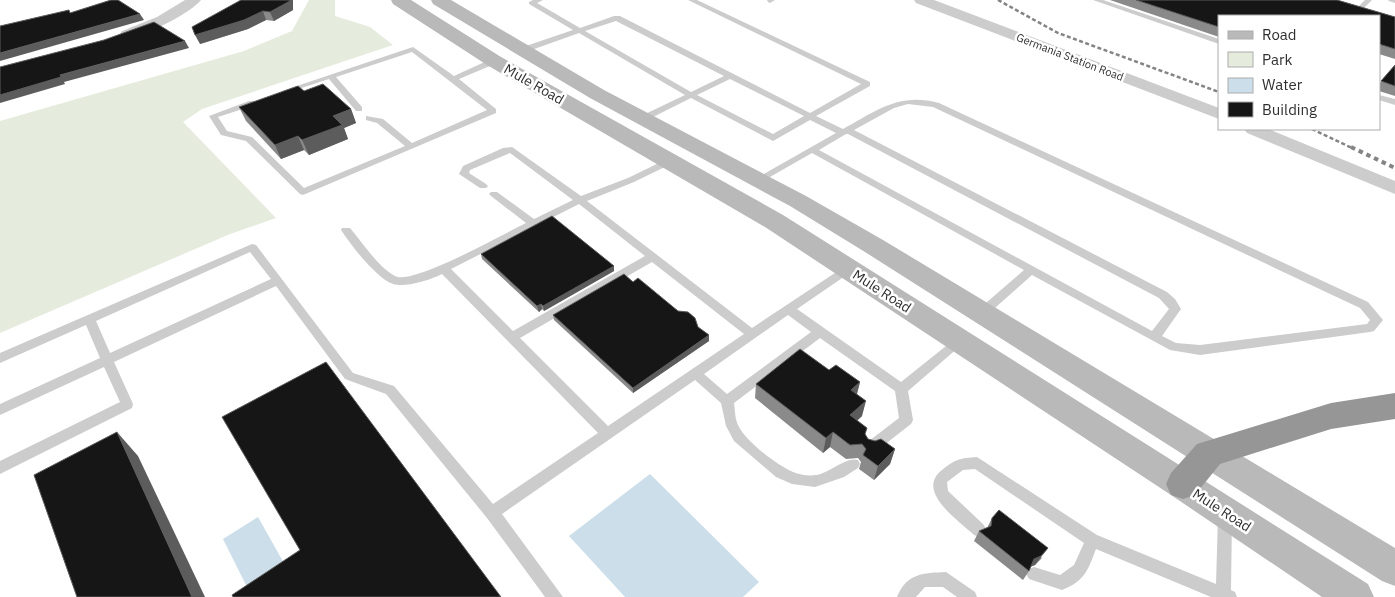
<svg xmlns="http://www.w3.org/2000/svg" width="1395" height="597" viewBox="0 0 1395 597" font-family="'IBM Plex Sans',sans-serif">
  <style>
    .green { fill: #e5ebdd }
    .water { fill: #cbdeea }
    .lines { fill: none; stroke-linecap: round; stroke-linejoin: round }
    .lane { fill: #ccc; fill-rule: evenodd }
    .street { fill: #ccc; fill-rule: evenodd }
    .secondary { fill: #b9b9b9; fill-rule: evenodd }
    .highway { fill: #969696; fill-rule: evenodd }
    .rail-far1 { stroke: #848484; stroke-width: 2.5; stroke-dasharray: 4 2.5; stroke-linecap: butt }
    .rail { stroke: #848484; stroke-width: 4; stroke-dasharray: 4.5 4; stroke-linecap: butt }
    .wall { fill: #8a8a8a }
    .shaded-wall { fill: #5c5c5c }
    .building { fill: #161616; stroke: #5c5c5c }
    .labels { text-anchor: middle; stroke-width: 5; stroke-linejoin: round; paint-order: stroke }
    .far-street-label { font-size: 11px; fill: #2f2f2f; stroke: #fff }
    .street-label { font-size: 14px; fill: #2f2f2f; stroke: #fff }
  </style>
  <rect width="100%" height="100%" fill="#fff"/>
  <path class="green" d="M309,0H335V16L370,27L393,45L202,109L183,122L276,218L230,234L0,333V121L244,51L292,31Z"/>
  <g class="water">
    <path d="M650,474L759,582L743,597H625L569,536Z"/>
    <path d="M258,517L285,565L248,589L223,539Z"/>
  </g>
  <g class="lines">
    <g class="lane">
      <path d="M533,0H543L537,3L580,28L614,16H620L810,113L861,84L688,0H697L870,82V86L816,116L843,129C876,111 899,92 939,103L1368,302L1383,320L1374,331L1370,332L1200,355L1170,350L1032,275L987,315H979L977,312L979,309L1024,270L812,153L761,182H755L753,180L836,133L810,120L773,141L691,98L647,120H641V116L685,95L579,33L526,52H520V48L573,30L529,4V2ZM616,21L724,76L691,92L585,31ZM730,79L804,116L773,134L697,95ZM908,104L933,107L1360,308L1370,320L1367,324L1200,345L1176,343L1162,336L1181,309L1175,299L1167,292L854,130L894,108ZM846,134H848L1159,298L1169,309L1152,331L819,150Z"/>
      <path d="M767,0H775L770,3L768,2Z"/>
      <path d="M1093,0H1103L1219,39V44Z"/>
      <path d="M1365,0H1372L1364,8L1395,17V21L1357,10V8Z"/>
      <path d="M1388,0H1395V3L1389,1Z"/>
      <path d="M413,47L454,76L491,59H497V63L459,79L496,109V113L303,195L300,194L246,141L221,135L209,116L249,101H255V105L218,117L227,131L252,137L304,188L405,146L377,123L366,120V116L383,119L412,143L487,110L412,52L336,77L362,107V111H356L329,79L286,93L282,91Z"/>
      <path d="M1379,95L1395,99V105L1379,100Z"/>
      <path d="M512,147L581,196L628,178L667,159H673V163L634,182L587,201L752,328L847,265L852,269L851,272L797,309L901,382L956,338H964L966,341L908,391L913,420L911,424L875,452L870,454L865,452L863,448L865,444L899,418L895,391L820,338L734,403C735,410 735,419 738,425C745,441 778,466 793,472C800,475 809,476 816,475C829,473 847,456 858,460L860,464L858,468L844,477L815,487L792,484L776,477L734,441L726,426L721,403L695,380L502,514L563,597H545L487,518L386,394L345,379L276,286L114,362L133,404L132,408L0,474V461L120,402L104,367L0,415V404L100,358L86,325L0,363V353L252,244L256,245L353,373L394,386L493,504L598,433L442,274C430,280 406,288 393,284C376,278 351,245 341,230L342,228H350C363,243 377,266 395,276C412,286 505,233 526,223L491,196L489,194L491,192H497L534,219L573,200L510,153L470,170L469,173L486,184L488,186L486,188H480L459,174L463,166L503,148ZM579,204L645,256L513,331L451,269ZM250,252L271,279L110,353L96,321ZM652,262L744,334L608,426L520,338ZM788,315L811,332L727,394L704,374Z"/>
      <path d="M977,457L1097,535L1216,584L1218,516L1220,511L1225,509L1230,511L1232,516L1231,590L1235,592L1237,597H1211L1096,549C1088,570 1085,581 1062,590L1029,579L1026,574L1029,569L1034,567L1060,575L1074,565L1084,543L975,469L963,470L947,482L948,491L984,525L986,530L984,535L979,537L974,535C958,520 915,491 942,470C956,459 960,458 977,457Z"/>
      <path d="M946,572L975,592L977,597H957L943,587H925L916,597H897C907,573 923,573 946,572Z"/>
    </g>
    <g class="street">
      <path d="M185,0H201C191,13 138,41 122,37L120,34L122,31L157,17Z"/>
      <path d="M914,0H934L1219,108V119L916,3Z"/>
      <path d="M1244,129H1268L1395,181V194L1247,133Z"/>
    </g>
    <g class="secondary">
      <path d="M391,0H411L501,57L783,215L1368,584L1374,597H1322L1171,495L765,227L487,65L393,4Z"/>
      <path d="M431,0H451L604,90L806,196L883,240L1395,548V586L1382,581L865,252L790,206L590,98L433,4Z"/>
    </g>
    <path class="highway" d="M1395,393V419L1331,429L1220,464L1195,495L1183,499L1171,495L1166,484L1171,473L1197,444L1331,403Z"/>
    <g class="rail-far1">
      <path d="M998,0L1058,33L1219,92"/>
      <path d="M1312,129L1354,149"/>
    </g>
    <path class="rail" d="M1351,147L1395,168"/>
  </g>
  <g class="wall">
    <path d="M241,0H293V10L274,21L266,20L248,29L200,44Z"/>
    <path d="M1110,0H1337L1395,17V59L1379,54V16H1219V37Z"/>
    <path d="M1395,65V96L1379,91V84Z"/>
    <path d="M304,91L351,109L356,123L344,128L348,139L309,155L304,150L281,159L246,121L239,107Z"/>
    <path d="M481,254L614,266V271L544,311L542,309L539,312L482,259Z"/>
    <path d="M633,282L698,327L709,335V341L633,393L554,320L553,315Z"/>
    <path d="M829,370L860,382L857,394L862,416L857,421L868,439L895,449L890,464L874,480L859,469L861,462L858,458L846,459L830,447L823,453L755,398L756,384Z"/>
    <path d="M992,518L1042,558L1035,565L1030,567L1029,571L1023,580L974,541L979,531L987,528Z"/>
  </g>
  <g class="shaded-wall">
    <path d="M290,0H293V10L274,21L270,12Z"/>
    <path d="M263,11L266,20L248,29L200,44L195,35Z"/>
    <path d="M140,14L144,20L0,61V53Z"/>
    <path d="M185,41L189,48L64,82L65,84L0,103V95L60,75Z"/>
    <path d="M351,109L356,123L344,128L348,139L309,155L302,140L333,116Z"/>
    <path d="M298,136L304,150L281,159L275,145Z"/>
    <path d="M614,266V271L544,311L543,306Z"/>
    <path d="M541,304L542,309L539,312L537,306Z"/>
    <path d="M709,335V341L633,393V388Z"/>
    <path d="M860,382L856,397L851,390Z"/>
    <path d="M866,401L862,416L846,430L850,415Z"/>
    <path d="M117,432L138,456L205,597H192Z"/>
    <path d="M833,432L830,447L823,453L826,438Z"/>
    <path d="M895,449L890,464L874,480L878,466Z"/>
    <path d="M1048,548L1035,565L1027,568L1034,559Z"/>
  </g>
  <g class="building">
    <path d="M111,0H118L140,14L0,53V26L69,10L70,13Z"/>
    <path d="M241,0H290V1L270,12L263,11L244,20L195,35L192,27Z"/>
    <path d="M1136,0H1337L1395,17V49L1379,44V16H1219V27Z"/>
    <path d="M154,22L185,41L60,75L61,77L0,95V67L104,40Z"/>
    <path d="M1395,65V86L1381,81Z"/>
    <path d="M323,84L351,109L333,116L342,125L302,140L298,136L275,145L239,107L298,86L304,91Z"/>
    <path d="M552,216L614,266L543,306L541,304L537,306L481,254Z"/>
    <path d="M624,274L633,282L638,278L678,311L688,312L695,318L698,327L709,335L633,388L553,315Z"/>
    <path d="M800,349L829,370L836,365L860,382L851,390L866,401L850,415L867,428L865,434L868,439L875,441L881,439L895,449L878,466L863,455L866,449L862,444L850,445L833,432L826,438L756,384Z"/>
    <path d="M326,362L501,597H233L232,595L300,550L222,417Z"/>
    <path d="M117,432L192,597H77L34,475Z"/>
    <path d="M999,510L1048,548L1041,556L1034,559L1029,571L979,531L991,526L992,518Z"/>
  </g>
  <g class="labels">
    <g class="far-street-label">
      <text transform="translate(1070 57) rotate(21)" y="4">Germania Station Road</text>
    </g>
    <g class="street-label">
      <text transform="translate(534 84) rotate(30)" y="5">Mule Road</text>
      <text transform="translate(882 291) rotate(33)" y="5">Mule Road</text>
      <text transform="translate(1222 510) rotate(33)" y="5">Mule Road</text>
    </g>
  </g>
  <rect x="1218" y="15" width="162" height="115" fill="#ffffff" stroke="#acacac"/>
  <rect x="1228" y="31" width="25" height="8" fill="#b9b9b9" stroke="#acacac"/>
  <text x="1262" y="40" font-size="15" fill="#2f2f2f">Road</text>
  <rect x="1228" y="52" width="25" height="15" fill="#e5ebdd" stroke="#acacac"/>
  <text x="1262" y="65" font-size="15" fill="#2f2f2f">Park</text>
  <rect x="1228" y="78" width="25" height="15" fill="#cbdeea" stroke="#acacac"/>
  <text x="1262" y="90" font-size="15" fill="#2f2f2f">Water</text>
  <rect x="1228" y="102" width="25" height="15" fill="#161616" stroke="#acacac"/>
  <text x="1262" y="115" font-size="15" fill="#2f2f2f">Building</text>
</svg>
